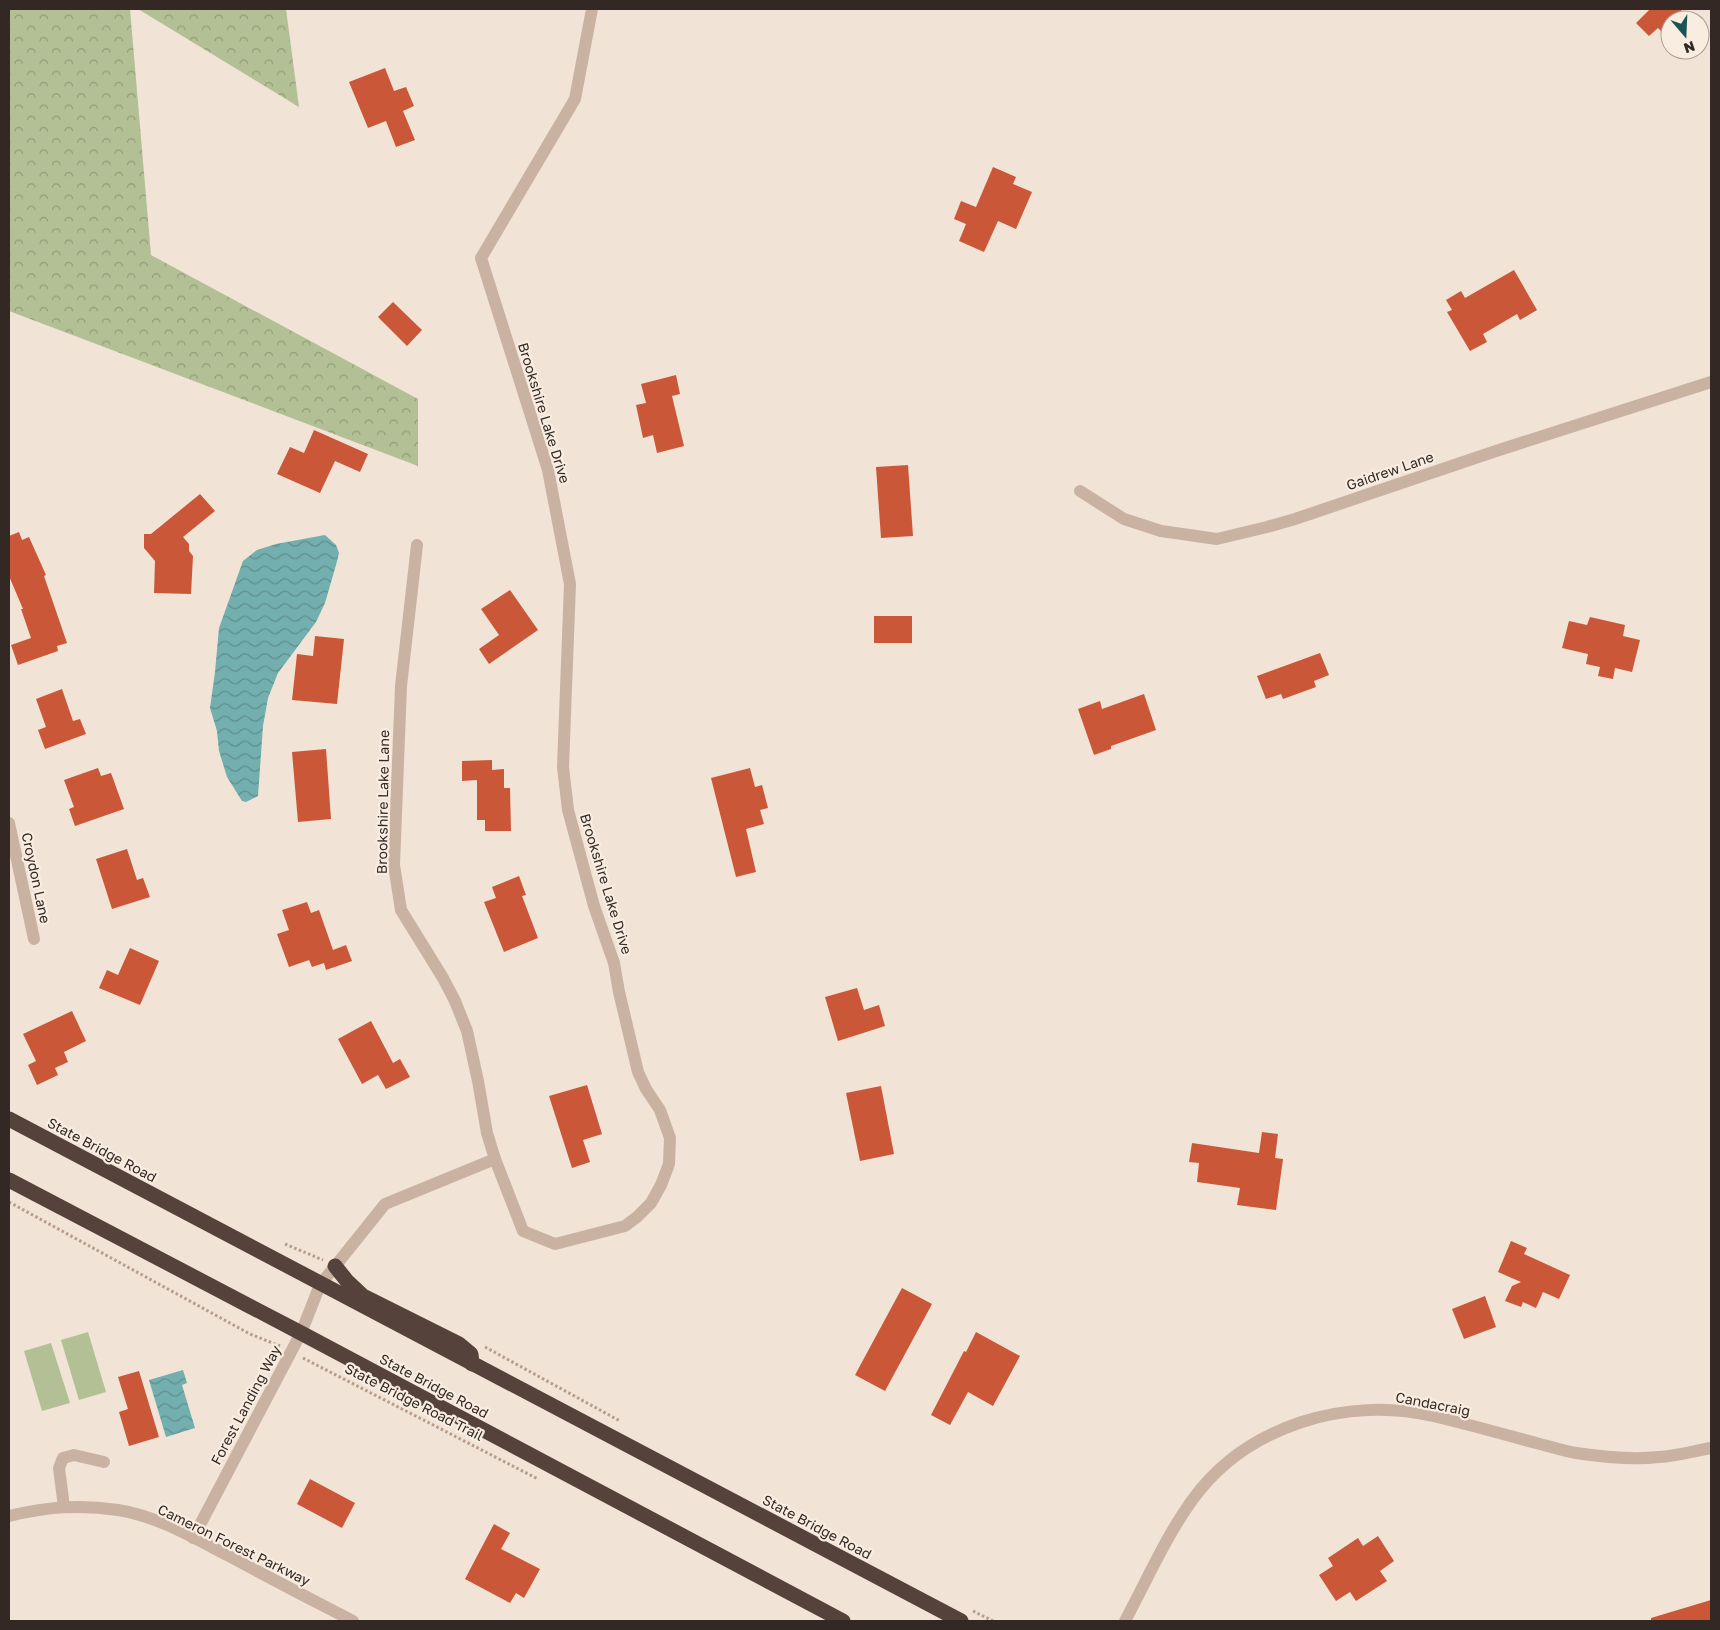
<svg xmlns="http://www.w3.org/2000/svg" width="1720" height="1630" viewBox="0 0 1720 1630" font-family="'Golos Text',sans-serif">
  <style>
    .forest { fill: url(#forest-crowns) }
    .garden { fill: #b3c095 }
    .water { fill: url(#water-waves) }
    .building { fill: #cb5739 }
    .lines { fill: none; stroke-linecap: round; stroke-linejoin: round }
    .path { stroke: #b59c8b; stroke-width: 3; stroke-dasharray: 2.5 2.5; stroke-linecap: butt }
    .minor { stroke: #c9b2a1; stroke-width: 12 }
    .highway { stroke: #55423b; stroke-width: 15 }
    .labels { text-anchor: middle; stroke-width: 4.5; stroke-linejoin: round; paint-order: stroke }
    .street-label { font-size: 14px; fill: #332824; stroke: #f9ede1 }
  </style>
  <defs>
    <pattern id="forest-crowns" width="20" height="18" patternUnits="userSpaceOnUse" patternTransform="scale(1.25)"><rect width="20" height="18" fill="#b3c095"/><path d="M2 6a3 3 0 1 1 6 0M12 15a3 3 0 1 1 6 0" fill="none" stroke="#929c79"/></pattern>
    <pattern id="water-waves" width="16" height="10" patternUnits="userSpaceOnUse" patternTransform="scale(1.25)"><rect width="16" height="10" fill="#73afaf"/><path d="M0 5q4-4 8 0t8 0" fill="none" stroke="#5f8e8e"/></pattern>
  </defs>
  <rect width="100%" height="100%" fill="#f1e3d5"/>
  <g class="forest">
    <path d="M9,9H130L151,255L418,399V466L9,311Z"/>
    <path d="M138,9H286L299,107Z"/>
  </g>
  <g class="garden">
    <path d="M88,1332L106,1392L79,1400L61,1340Z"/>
    <path d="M51,1343L70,1403L42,1411L24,1351Z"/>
  </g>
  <g class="water">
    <path d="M325,535L336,545L339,553L336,565L325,603L316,622L278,673L268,698L263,726L258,796L246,802L242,801L227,777L219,751L217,731L210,708L215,672L219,628L243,561L257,550L276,544Z"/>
    <path d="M183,1370L187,1383L182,1385L195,1428L166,1437L149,1380Z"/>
  </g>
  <g class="building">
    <path d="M1650,9H1683L1670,20L1661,31L1658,28L1649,36L1636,23Z"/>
    <path d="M385,68L394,91L406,87L414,106L403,111L415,140L396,147L386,121L368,128L349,82Z"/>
    <path d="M993,167L1016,177L1013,184L1032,192L1016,229L998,221L984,252L959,241L966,224L954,219L961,201L976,207Z"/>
    <path d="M1514,270L1537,310L1520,320L1517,314L1483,334L1487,342L1470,351L1447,312L1452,310L1446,300L1461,291L1465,298Z"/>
    <path d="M393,302L422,330L407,346L378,317Z"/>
    <path d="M676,375L680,394L672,396L684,446L657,453L653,435L643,438L636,405L646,403L641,384Z"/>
    <path d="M314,430L368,454L360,472L335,461L320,493L277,474L290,447L304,453Z"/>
    <path d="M908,465L913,536L881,538L876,467Z"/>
    <path d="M200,494L215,511L183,537L189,544V551L193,556L191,594L154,593L155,561L144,548V534H151Z"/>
    <path d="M19,532L22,540L29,537L46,575L44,576L67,643L57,646L58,651L18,665L11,645L31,638L21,609H23L9,576V536Z"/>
    <path d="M510,590L538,630L489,664L479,649L499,635L481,609Z"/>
    <rect x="874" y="616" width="38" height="27"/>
    <path d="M1590,617L1625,625L1623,636L1640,640L1632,672L1615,668L1613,679L1598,676L1600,667L1586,664L1588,654L1562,648L1569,621L1587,625Z"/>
    <path d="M315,636L344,639L337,704L292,700L297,654L313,656Z"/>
    <path d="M1320,653L1329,675L1314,681L1316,687L1283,699L1281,694L1266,699L1257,676Z"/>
    <path d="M62,689L73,721L80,719L86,734L45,749L38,730L46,727L36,699Z"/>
    <path d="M1144,694L1156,730L1111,746V749L1094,755L1078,709L1100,701L1102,709Z"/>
    <path d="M326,749L331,819L298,822L292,752Z"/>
    <path d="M492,760V770L504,769V788H510L511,831H485V820H477V780L462,781V761Z"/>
    <path d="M98,768L101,776L111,773L124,809L75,826L69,809L74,807L64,780Z"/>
    <path d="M750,768L755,787L762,785L768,808L760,810L764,824L746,829L756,872L736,877L711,778Z"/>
    <path d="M127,849L137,880L143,878L150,897L112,909L96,859Z"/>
    <path d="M519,876L526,895L522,896L538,938L504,952L484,902L496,898L492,887Z"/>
    <path d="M307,902L311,913L319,910L333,950L346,945L352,961L326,970L324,963L312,967L309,960L289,967L277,934L289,930L282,910Z"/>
    <path d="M130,948L159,961L140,1005L99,988L107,970L118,975Z"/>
    <path d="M857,988L864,1010L879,1005L885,1026L838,1041L825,997Z"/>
    <path d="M72,1011L86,1041L64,1052L68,1062L55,1068L58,1075L37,1085L28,1065L36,1061L23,1034Z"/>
    <path d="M371,1021L393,1063L400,1059L410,1077L386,1089L378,1075L362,1084L338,1039Z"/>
    <path d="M587,1085L602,1134L583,1140L590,1162L572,1168L549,1096Z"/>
    <path d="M881,1086L894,1154L860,1161L846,1093Z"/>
    <path d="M1262,1132L1278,1134L1275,1158L1283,1159L1276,1210L1237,1205L1240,1188L1197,1182L1199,1163L1189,1162L1192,1143L1259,1153Z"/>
    <path d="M1511,1241L1527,1248L1524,1254L1570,1275L1559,1299L1543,1292L1536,1308L1523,1302L1521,1307L1505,1301L1512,1286L1521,1282L1498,1272Z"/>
    <path d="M902,1288L932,1304L885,1391L855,1375Z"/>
    <path d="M1485,1296L1496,1327L1464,1339L1452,1309Z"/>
    <path d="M976,1332L1020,1356L993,1406L968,1392L950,1425L931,1415L964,1351L966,1352Z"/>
    <path d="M139,1371L159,1437L129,1446L119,1412L128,1409L118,1377Z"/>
    <path d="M310,1479L355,1503L342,1528L297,1504Z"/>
    <path d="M494,1524L510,1533L501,1549L540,1569L524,1598L516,1593L510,1603L465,1579Z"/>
    <path d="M1378,1536L1394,1561L1380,1571L1387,1581L1356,1601L1350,1592L1336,1601L1319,1575L1333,1566L1328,1558L1358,1538L1363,1546Z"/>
    <path d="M1711,1600V1621H1651V1618Z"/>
  </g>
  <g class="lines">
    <g class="path">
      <path d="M9,1202L250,1334L280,1346"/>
      <path d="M285,1244L323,1260"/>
      <path d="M485,1347L620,1421"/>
      <path d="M303,1358L538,1479"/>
      <path d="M973,1611L993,1621"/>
    </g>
    <g class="minor">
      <path d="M1080,491L1124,519L1161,531L1217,539L1267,527L1295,519L1493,452L1711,382"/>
      <path d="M417,545L401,686L394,865L401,910L443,978L455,1001L467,1031L478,1081L487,1133L495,1159"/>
      <path d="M9,823L34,939"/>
      <path d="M64,1507L59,1468L63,1458L74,1455L104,1462"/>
      <path d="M9,1516C46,1507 79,1504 118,1510C157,1516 194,1538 229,1556C270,1578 312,1600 353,1621"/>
      <path d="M193,1538L301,1333L320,1285L385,1204L495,1159L523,1231L555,1244L625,1226L637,1217L651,1203L661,1185L669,1164L670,1138L660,1110L646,1089L638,1072L619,992L614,963L594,906L568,810L563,767L570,584L548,470L481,258L575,99L592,9"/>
      <path d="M1125,1621C1147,1580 1166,1536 1193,1499C1247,1425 1347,1396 1433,1416C1468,1424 1502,1434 1536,1443C1549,1446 1563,1451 1576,1453C1603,1457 1632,1460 1659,1457C1676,1456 1694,1451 1711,1448"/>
    </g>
    <g class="highway">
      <path d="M9,1119L961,1621"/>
      <path d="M9,1180L301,1333L843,1621"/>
      <path d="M335,1266L347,1281L363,1296L459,1344L471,1354L472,1364"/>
    </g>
  </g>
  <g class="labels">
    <g class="street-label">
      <text transform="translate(544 413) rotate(73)" y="5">Brookshire Lake Drive</text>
      <text transform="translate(1390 471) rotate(-19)" y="5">Gaidrew Lane</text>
      <text transform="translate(383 802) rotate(-89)" y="5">Brookshire Lake Lane</text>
      <text transform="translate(36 878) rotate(78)" y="5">Croydon Lane</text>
      <text transform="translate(606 884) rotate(73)" y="5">Brookshire Lake Drive</text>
      <text transform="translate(102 1150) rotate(28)" y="5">State Bridge Road</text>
      <text transform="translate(434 1386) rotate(28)" y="5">State Bridge Road</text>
      <text transform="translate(414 1402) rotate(27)" y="5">State Bridge Road Trail</text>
      <text transform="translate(1433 1404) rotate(11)" y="5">Candacraig</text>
      <text transform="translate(246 1405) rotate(-62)" y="5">Forest Landing Way</text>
      <text transform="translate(817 1527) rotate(28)" y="5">State Bridge Road</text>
      <text transform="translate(234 1545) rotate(26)" y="5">Cameron Forest Parkway</text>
    </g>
  </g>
  <rect width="1720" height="1630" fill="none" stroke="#332824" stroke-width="20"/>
  <g transform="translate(1685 35) rotate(161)"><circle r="24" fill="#f9ede1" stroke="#aa9e95"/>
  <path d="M0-4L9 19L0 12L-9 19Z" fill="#195456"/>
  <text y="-8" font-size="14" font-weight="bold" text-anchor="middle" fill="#332824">N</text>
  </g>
</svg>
